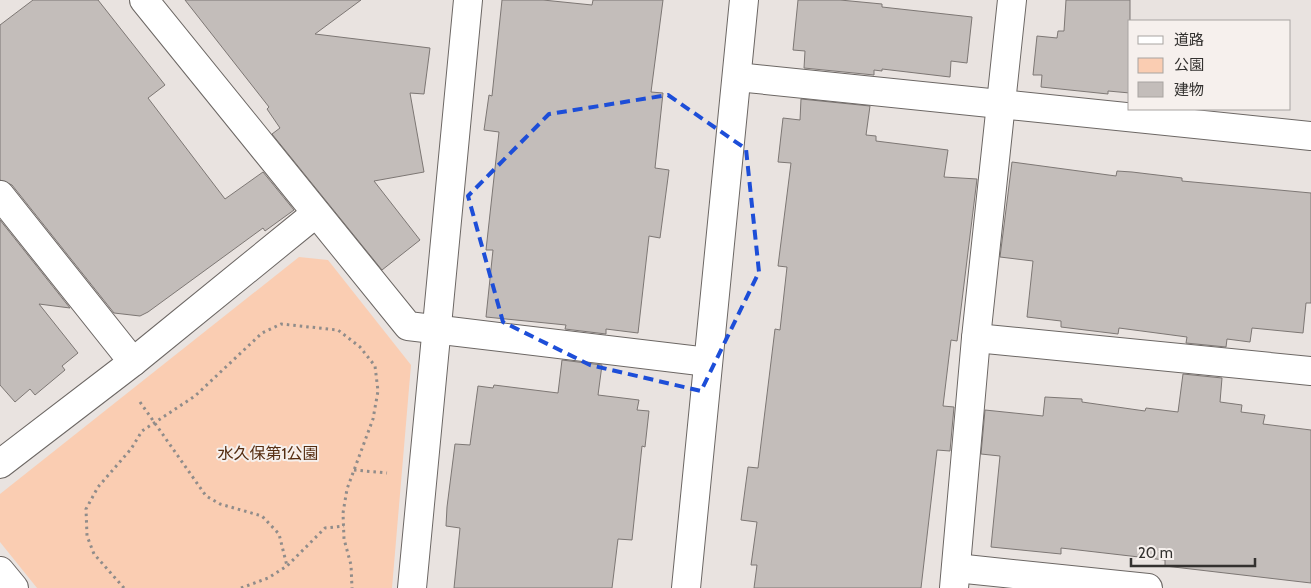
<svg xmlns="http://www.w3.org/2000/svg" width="1311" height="588" viewBox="0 0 1311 588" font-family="Cabin,'Noto Sans JP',sans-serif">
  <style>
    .green { fill: #facdb2 }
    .building { fill: #c3bdba; stroke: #7d7774 }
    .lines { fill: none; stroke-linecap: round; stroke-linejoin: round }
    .minor-casing { stroke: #6c6764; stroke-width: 30 }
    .tertiary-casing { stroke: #6c6764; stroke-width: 30 }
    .path { stroke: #908c8a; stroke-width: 3; stroke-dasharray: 2.5 4; stroke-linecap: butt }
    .minor { stroke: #fff; stroke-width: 28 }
    .tertiary { stroke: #fff; stroke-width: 28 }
    .marked { fill: none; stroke: #1d4ed8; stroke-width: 4; stroke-dasharray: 10 6; stroke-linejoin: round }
    .labels { text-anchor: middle; stroke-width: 4; stroke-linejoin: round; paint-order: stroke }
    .park-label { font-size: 16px; fill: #552d11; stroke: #f6f0ed }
  </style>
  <rect width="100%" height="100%" fill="#e9e3e0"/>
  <path class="green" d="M299,257L328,260L411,365L392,588H37L0,542V494Z"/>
  <g class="building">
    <path d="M33,0H98L165,85L148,98L225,199L263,172L294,210L265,231L263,228L148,312L140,316L114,313L12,185L0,180V25Z"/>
    <path d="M185,0H361L315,34L430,48L424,94L410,93L424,172L374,181L420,240L382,270L272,134L280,128L267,109L269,107Z"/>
    <path d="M502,0H543L592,5L593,0H663L651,92L663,93L655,168L669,170L660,238L649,236L638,333L606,329V334L565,329L566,325L486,317L493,250H486L499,132L484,130L489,95L492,96Z"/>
    <path d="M798,0H840L882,4V7L972,17L967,63L951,61L950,77L882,69V71L874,70V75L804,68L805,51L793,50Z"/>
    <path d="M1066,0H1130V93L1108,91V94L1041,87L1042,75H1033L1037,36L1057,38L1058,31H1064Z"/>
    <path d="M801,99L870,106L866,135L876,136V141L948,150L944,177L977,179L957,341L951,340L943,406L954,407L950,451L937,450L921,588H754L757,565H751L757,522L741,520L748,467L758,468L775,329L780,330L787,267L778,266L791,163L778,162L783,118L800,120Z"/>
    <path d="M1012,162L1116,176L1117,171L1132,172L1182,178V181L1311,193V303H1306L1303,333L1252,328L1250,342L1227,339L1226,347L1186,343L1187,337L1119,328L1118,334L1061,327V321L1027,317L1033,261L1000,257Z"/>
    <path d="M0,220L70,308L39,304L78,353L62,366L65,370L35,395L30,389L15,402L0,385Z"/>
    <path d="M562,360L602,365L598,395L639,400L637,410L649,411L645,447L642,446L632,540L618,539L612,588H454L460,528L446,526L447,507L455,444L470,445L478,386L493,388L494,385L558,393Z"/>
    <path d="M1183,374L1222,378L1220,402L1242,405L1241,412L1265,415L1263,424L1311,430V583L1165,566V560L1061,548V554L991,547L1000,456L981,454L985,410L1043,416L1045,397L1082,399V402L1145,411L1146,408L1178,412Z"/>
  </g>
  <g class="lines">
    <defs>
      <g id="minor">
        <path d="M144,0L408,326L708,362"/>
        <path d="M737,77L1311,136"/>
        <path d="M0,195L133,362"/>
        <path d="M976,338L1311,371"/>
        <path d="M0,464L133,362L315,214"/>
        <path d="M956,568L1148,588"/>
        <path d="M0,571L14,588"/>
        <path d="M412,588L468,0"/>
        <path d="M954,588L976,338L1012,0"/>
      </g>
      <path id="tertiary" d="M686,588L744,0"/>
    </defs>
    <use href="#minor" class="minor-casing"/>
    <use href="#tertiary" class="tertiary-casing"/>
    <g class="path">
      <path d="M140,402L206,496L220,504L262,516L279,534L287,566"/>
      <path d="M354,470L387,473"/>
      <path d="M124,588L94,554L87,536L86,509L98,487L131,449L142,431L195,396L262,333L281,324L338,330L360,347L375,366L378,391L373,419L347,489L343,513L344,539L351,565L352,588"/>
      <path d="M241,588L268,578L287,566L325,528L344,526"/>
    </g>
    <use href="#minor" class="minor"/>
    <use href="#tertiary" class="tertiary"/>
  </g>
  <path class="marked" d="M668,95L746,149L759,272L701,391L590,365L503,322L468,196L549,114Z"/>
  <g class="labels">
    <g class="park-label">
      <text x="268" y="459">水久保第1公園</text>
    </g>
  </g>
  <rect x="1128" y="20" width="162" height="90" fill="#f6f0ed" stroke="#a8a4a1"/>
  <rect x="1138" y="36" width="25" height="8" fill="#ffffff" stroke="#a8a4a1"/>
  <text x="1174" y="45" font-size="15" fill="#33312f">道路</text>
  <rect x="1138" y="58" width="25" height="15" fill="#facdb2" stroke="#a8a4a1"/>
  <text x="1174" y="70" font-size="15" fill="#33312f">公園</text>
  <rect x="1138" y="82" width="25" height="15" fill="#c3bdba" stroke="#a8a4a1"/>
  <text x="1174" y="95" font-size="15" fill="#33312f">建物</text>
  <path d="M1131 558v8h124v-8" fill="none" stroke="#33312f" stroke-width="2.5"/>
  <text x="1138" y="558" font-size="15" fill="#33312f" stroke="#f6f0ed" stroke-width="4" paint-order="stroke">20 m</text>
</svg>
